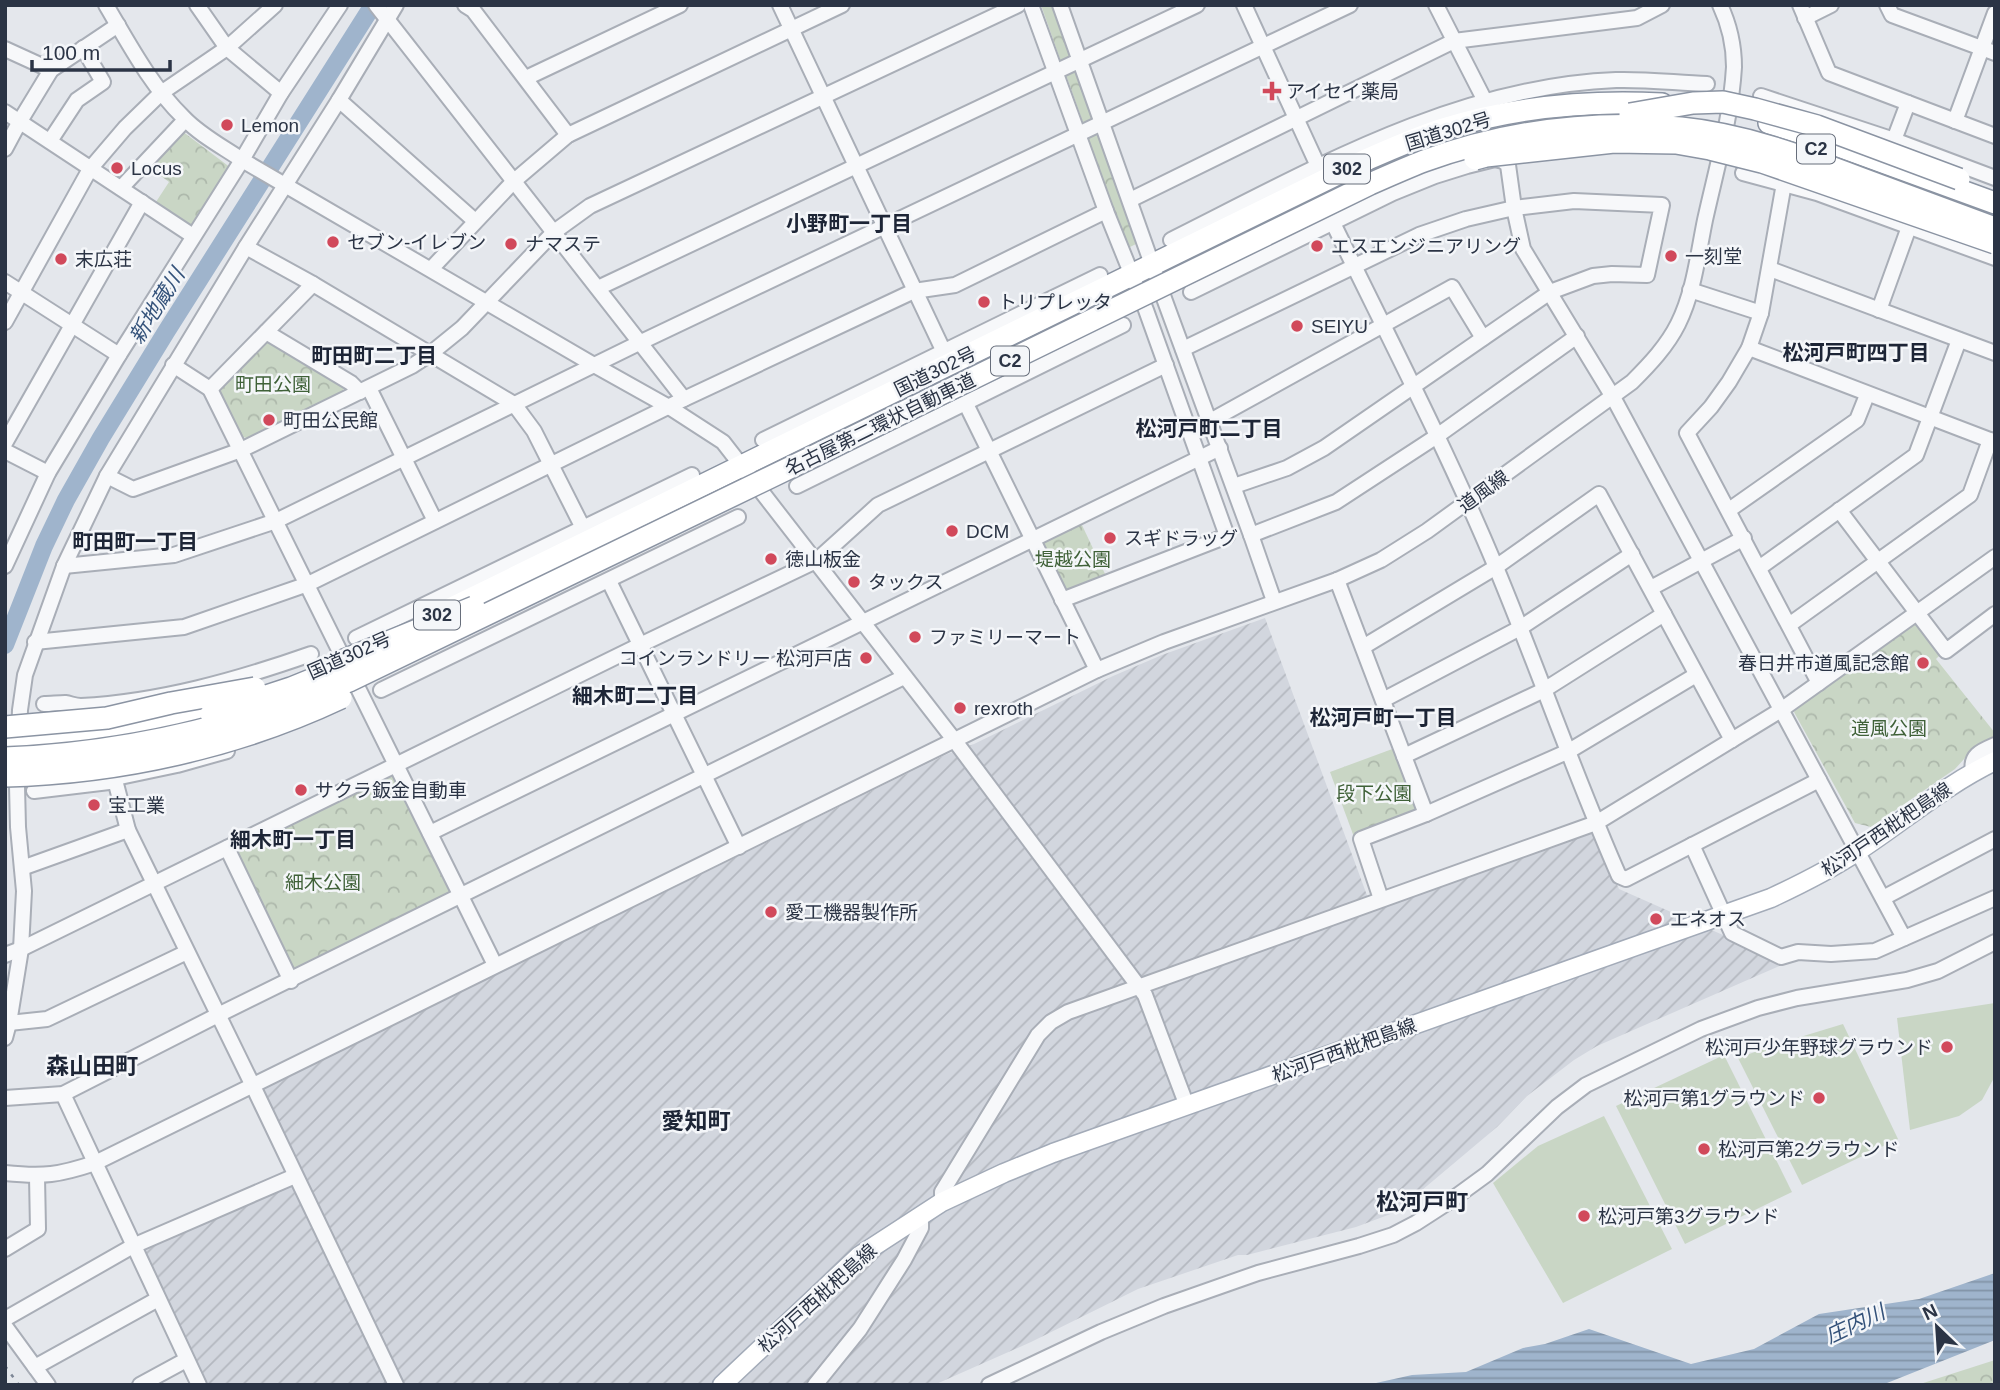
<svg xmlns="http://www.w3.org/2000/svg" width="2000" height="1390" viewBox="0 0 2000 1390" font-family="Helvetica,'Noto Sans JP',sans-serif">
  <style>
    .industrial { fill: url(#industrial-furrows) }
    .green { fill: #c9d6c5 }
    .forest { fill: url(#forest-crowns) }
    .water { fill: url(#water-rules) }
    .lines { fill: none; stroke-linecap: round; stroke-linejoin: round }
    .river { stroke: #9fb4cc; stroke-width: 18 }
    .minor-casing { stroke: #a9aeb7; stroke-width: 18 }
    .major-casing { stroke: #a3abb8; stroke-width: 21 }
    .highway-casing { stroke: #8b94a3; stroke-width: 24 }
    .minor { stroke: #f7f8fa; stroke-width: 14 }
    .major { stroke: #fff; stroke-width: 18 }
    .highway { stroke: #fff; stroke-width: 21 }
    .rail { stroke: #7d8696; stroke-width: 2.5; stroke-dasharray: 3.5 7; stroke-linecap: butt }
    .highway-bridge-casing { stroke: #8b94a3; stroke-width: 24; stroke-linecap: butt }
    .highway-bridge { stroke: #fff; stroke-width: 21 }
    .poi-dot { fill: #d1495b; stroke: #f4f6f9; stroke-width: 2.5 }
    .labels { text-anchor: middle; stroke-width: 5; stroke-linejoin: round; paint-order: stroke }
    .shield { fill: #f4f6f9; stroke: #676e7b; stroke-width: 2 }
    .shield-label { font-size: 18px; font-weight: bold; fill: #2b3445 }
    .poi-label { font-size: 19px; fill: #2b3445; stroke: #f4f6f9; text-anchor: start }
    .street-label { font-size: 19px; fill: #2b3445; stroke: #f4f6f9 }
    .park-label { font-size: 19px; fill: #3f6138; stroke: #f4f6f9 }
    .neighbourhood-label { font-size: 21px; font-weight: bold; fill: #1d2536; stroke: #f4f6f9 }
    .water-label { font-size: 21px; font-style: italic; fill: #34527a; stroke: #f4f6f9 }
    .quarter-label { font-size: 23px; font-weight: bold; fill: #1d2536; stroke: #f4f6f9 }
  </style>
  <defs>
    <pattern id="industrial-furrows" width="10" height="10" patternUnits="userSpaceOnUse" patternTransform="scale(1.75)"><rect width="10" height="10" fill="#d2d6de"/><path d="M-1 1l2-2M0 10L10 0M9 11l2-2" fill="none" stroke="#b4b8c0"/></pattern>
    <pattern id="forest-crowns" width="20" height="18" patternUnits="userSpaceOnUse" patternTransform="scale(1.75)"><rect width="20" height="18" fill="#c9d6c5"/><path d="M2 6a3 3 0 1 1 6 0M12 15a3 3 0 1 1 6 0" fill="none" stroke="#adb8ab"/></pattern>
    <pattern id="water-rules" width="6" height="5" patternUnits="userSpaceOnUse" patternTransform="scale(1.75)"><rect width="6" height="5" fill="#9fb4cc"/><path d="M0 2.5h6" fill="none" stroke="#8293a7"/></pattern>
  </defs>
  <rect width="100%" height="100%" fill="#e4e7ec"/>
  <path class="industrial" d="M1265,618L1372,909L1592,830L1595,832L1619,889L1786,963L1597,1046L1574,1060L1527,1096L1497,1127L1396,1212L1356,1227L1247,1255H1238L1138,1289L1031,1342L934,1385H205L142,1249L302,1177L262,1094L264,1088L945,755L974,744L1113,676L1162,655Z"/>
  <g class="green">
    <path d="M1995,1003V1076L1982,1100L1959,1116L1910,1130L1897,1018Z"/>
    <path d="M1843,1024L1898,1139L1802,1185L1738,1058L1777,1044Z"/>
    <path d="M1724,1055L1792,1192L1685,1244L1616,1106Z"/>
    <path d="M1604,1116L1672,1249L1563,1303L1493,1183L1538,1146Z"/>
  </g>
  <g class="forest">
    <path d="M1041,5H1051L1070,58L1061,62Z"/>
    <path d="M1074,70L1093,121L1084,125L1066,75Z"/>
    <path d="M182,131L231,168L190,228L154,205L169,182L149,167Z"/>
    <path d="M1097,133L1138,243L1128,248L1088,137Z"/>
    <path d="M264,340H269L344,384L343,391L247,438L243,437L219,390L220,387Z"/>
    <path d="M1081,523L1106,576L1064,592L1040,542Z"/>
    <path d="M1912,623L1917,624L1940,655L1936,659L1995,733V737L1975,747L1955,769L1871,827L1855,823L1794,712L1797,706Z"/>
    <path d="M1395,748L1418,810L1416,814L1354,837L1330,772Z"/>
    <path d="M390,776L394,777L450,892L449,895L294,972L234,851Z"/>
    <path d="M1995,1360V1385H1917Z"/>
  </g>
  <path class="water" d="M1995,1273V1340L1882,1385H1367L1412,1375L1466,1372L1523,1348L1545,1344L1589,1329L1691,1364L1754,1349L1819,1314L1919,1299Z"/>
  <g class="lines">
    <path class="river" d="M5,645L44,546L66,500L101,438L166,332L373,5"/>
    <defs>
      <g id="minor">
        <path d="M106,5C129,44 151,86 184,118C200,135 223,147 242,160L594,365L669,407L723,442L955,741L1145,995L1187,1106"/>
        <path d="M197,5L227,48L281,93"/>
        <path d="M376,5L684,399"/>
        <path d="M465,5L473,10L568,135"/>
        <path d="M780,5L944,352"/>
        <path d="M1031,5L1106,211L1146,310L1227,536L1062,600"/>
        <path d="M1060,5L1165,301L1251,535L1274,601"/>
        <path d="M1244,5L1318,166"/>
        <path d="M1436,5L1485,101"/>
        <path d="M1800,5L1829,73L1995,136"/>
        <path d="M1887,5L1892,15L1995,53"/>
        <path d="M1805,18L1831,5"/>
        <path d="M5,49L51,70"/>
        <path d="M526,78L680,5"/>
        <path d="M1761,96L1894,140L1995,178"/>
        <path d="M339,100L475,221"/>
        <path d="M5,112L193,236"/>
        <path d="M1955,121L1995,13"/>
        <path d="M1894,140L1908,103"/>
        <path d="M50,141L77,100L103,82L83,48"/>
        <path d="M5,149L20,121L51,70L118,25"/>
        <path d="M1743,173L1817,193L1995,258"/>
        <path d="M121,188L185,120"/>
        <path d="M1783,189L1761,313L1749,348L1729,382L1711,407L1687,433L1819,683"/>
        <path d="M1130,200L1454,41L1637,18L1662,5"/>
        <path d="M1333,223C1388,336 1446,448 1495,565C1538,668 1574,774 1619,876L1626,879L1819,780"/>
        <path d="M1171,240C1311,170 1456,86 1616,80C1646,79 1677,83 1707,84"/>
        <path d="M246,247L313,284L514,404L534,431L583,528"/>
        <path d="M431,269L514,181L568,135L842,5"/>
        <path d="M1770,269L1995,353"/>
        <path d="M5,282L119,355"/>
        <path d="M598,288L1197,5"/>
        <path d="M1690,290L1761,313"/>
        <path d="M1191,292L1393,193L1435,176L1467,166L1495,159L1503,161L1508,165L1514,208L1523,249L1613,397L1904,938"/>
        <path d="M1879,310L1909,227"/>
        <path d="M5,322L90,169L125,128L161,93L227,48L275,5"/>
        <path d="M266,332L351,383L360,392"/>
        <path d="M1749,348L1995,442"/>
        <path d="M1183,349L1419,235L1466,219L1514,208L1574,201L1662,205L1647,275L1612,274L1593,276L1550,292L1324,448L1287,468L1234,486"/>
        <path d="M173,365L210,389L495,965"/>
        <path d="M369,388L435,521"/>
        <path d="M210,389L313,284"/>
        <path d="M966,404L1097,670"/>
        <path d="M1210,421L1452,287L1483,338"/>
        <path d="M763,440L1100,275"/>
        <path d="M5,443L142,202"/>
        <path d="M5,451L48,473"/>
        <path d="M107,476L133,489L241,450L412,366L430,354L462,328L554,232L590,206L1018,5"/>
        <path d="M797,486L1123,325"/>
        <path d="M1729,510L1857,420L1867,395"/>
        <path d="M1839,510L1946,651L1995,614"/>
        <path d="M1251,535L1336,502L1437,436L1577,336"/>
        <path d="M5,566L48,473L119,355L242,160L281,93L340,5"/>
        <path d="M64,566L174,555L276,521L639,343L1350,5"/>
        <path d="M1759,568L1916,455L1959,340"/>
        <path d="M1337,580L1426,814"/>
        <path d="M609,581L739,847"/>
        <path d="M1651,588L1744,538"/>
        <path d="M1789,625L1970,495L1990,440"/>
        <path d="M356,638L692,475"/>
        <path d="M35,642L184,627L308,584L684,399L914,291L955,285L1106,211"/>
        <path d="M1363,647L1496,567L1599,494L1732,740"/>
        <path d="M381,690L738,517"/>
        <path d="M1383,700L1520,628L1632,554"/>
        <path d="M44,704C51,704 58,703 65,703C71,704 75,706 81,706C159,702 237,680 311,654"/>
        <path d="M1404,756L1544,690L1664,614"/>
        <path d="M1973,771C1970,755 1981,751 1995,745"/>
        <path d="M115,780L128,830L253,1086L396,1385"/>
        <path d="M34,791L109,782L120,777L177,765L227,751"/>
        <path d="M430,833L1220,448"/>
        <path d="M1692,845L1732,933L1781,957L1798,952L1831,954L1875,951L1995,898"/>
        <path d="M227,848L291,981"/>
        <path d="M22,868L128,830"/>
        <path d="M1883,898L1995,839"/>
        <path d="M1381,899L1361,839L1426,814L1569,751L1696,675"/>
        <path d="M5,955L21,949L640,645L816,561L878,505L1166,365"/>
        <path d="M9,1023L47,1019L187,952"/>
        <path d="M5,1038L9,1023L21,949L24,891L18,827L17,786L20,710L25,675L64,566L107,476L246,247L339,100L396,5"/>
        <path d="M63,1094L199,1385"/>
        <path d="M5,1098L63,1094L218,1015L904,677"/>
        <path d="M5,1173C44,1177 59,1175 95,1163L1097,670L1164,642L1337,580L1381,560L1427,531L1632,382C1650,364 1667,346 1678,324C1694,292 1698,254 1705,220C1716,170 1731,119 1734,67C1734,46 1729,24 1720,5"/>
        <path d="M942,1202V1192L1038,1035L1051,1022L1068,1012L1596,823L1781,710L1995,557"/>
        <path d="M5,1249L38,1229L37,1177"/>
        <path d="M5,1319L133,1246L295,1176"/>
        <path d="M5,1326L48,1385"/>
        <path d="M35,1367L158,1299"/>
        <path d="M140,1385L186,1360"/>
        <path d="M815,1385L860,1329L904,1260L921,1228V1215"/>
        <path d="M989,1385L1101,1332L1164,1306L1258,1273L1359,1246L1393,1235L1416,1223L1450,1201L1487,1174L1557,1107L1586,1085L1701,1029L1758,1008L1797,998L1907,980L1938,971L1995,942"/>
      </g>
      <path id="major" d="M722,1385L859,1256L942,1202L1004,1173L1053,1153L1771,898C1801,884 1831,869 1858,851C1904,821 1945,785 1995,761"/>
      <g id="highway">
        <path d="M1769,123L1811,136L1995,203"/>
        <path d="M452,608L1368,159C1393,148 1418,137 1443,129C1514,107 1588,100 1662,104"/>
        <path d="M5,736C81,734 156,722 229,701"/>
      </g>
    </defs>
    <use href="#minor" class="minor-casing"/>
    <use href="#major" class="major-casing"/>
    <use href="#highway" class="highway-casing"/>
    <use href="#minor" class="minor"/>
    <use href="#major" class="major"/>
    <use href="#highway" class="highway"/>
    <path class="rail" d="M5,1366L19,1385"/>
    <defs>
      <g id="highway-bridge">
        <path d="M1630,114L1693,103L1723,102L1755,109L1817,126L1959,179"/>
        <path d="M1475,159L1486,156L1614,142L1676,143L1710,149L1762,162L1995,243"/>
        <path d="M339,662L474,607"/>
        <path d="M211,714L291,688L355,662"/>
        <path d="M5,727L107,718L171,703L255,688"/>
        <path d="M5,758C126,753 237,727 349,681L808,459L1370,184C1388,176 1406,168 1424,161C1506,131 1594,120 1681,128C1742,134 1802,156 1860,178C1905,195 1950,211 1995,228"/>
        <path d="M5,776C120,773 237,747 341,698"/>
      </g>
    </defs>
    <use href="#highway-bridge" class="highway-bridge-casing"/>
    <use href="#highway-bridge" class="highway-bridge"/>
  </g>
  <g class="poi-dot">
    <path d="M1268.5 80.5h7v7h7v7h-7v7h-7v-7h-7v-7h7z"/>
    <circle cx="227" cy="125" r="7"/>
    <circle cx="117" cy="168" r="7"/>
    <circle cx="333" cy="242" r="7"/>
    <circle cx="511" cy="244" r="7"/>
    <circle cx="1317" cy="246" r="7"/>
    <circle cx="1671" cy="256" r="7"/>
    <circle cx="61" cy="259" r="7"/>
    <circle cx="984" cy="302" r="7"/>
    <circle cx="1297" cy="326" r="7"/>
    <circle cx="269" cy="420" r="7"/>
    <circle cx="952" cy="531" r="7"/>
    <circle cx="1110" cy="538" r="7"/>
    <circle cx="771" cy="559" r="7"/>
    <circle cx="854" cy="582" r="7"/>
    <circle cx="915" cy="637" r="7"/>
    <circle cx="866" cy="658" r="7"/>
    <circle cx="1923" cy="663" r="7"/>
    <circle cx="960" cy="708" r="7"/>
    <circle cx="301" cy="790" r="7"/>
    <circle cx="94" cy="805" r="7"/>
    <circle cx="771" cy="912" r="7"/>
    <circle cx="1656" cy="919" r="7"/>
    <circle cx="1947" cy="1047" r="7"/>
    <circle cx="1819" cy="1098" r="7"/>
    <circle cx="1704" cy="1149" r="7"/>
    <circle cx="1584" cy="1216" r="7"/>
  </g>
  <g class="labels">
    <g class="shield">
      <rect x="1797" y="134.5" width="38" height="29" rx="5"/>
      <rect x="1324" y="154.5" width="46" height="29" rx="5"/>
      <rect x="991" y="346.5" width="38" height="29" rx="5"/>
      <rect x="414" y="600.5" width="46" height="29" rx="5"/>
    </g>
    <g class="shield-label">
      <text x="1816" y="155">C2</text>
      <text x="1347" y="175">302</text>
      <text x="1010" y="367">C2</text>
      <text x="437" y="621">302</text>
    </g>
    <g class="poi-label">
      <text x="1286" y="98">アイセイ薬局</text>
      <text x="241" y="132">Lemon</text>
      <text x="131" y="175">Locus</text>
      <text x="347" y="249">セブン-イレブン</text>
      <text x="525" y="251">ナマステ</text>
      <text x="1331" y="253">エスエンジニアリング</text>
      <text x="1685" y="263">一刻堂</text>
      <text x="75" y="266">末広荘</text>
      <text x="998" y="309">トリプレッタ</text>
      <text x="1311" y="333">SEIYU</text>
      <text x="283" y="427">町田公民館</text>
      <text x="966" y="538">DCM</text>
      <text x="1124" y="545">スギドラッグ</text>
      <text x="785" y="566">徳山板金</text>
      <text x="868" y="589">タックス</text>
      <text x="929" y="644">ファミリーマート</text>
      <text x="852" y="665" text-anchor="end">コインランドリー 松河戸店</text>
      <text x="1909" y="670" text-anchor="end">春日井市道風記念館</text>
      <text x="974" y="715">rexroth</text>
      <text x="315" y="797">サクラ鈑金自動車</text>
      <text x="108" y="812">宝工業</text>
      <text x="785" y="919">愛工機器製作所</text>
      <text x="1670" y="926">エネオス</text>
      <text x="1933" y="1054" text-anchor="end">松河戸少年野球グラウンド</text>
      <text x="1805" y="1105" text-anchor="end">松河戸第1グラウンド</text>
      <text x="1718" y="1156">松河戸第2グラウンド</text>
      <text x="1598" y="1223">松河戸第3グラウンド</text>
    </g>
    <g class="street-label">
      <text transform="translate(1448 131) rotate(-17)" y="7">国道302号</text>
      <text transform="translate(935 371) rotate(-26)" y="7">国道302号</text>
      <text transform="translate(880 424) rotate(-26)" y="7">名古屋第二環状自動車道</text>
      <text transform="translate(1483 491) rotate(-36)" y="7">道風線</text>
      <text transform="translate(349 655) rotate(-24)" y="7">国道302号</text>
      <text transform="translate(1886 829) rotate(-34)" y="7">松河戸西枇杷島線</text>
      <text transform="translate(1344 1050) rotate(-20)" y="7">松河戸西枇杷島線</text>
      <text transform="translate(817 1298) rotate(-42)" y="7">松河戸西枇杷島線</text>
    </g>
    <g class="park-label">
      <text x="273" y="391">町田公園</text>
      <text x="1073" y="566">堤越公園</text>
      <text x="1889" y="735">道風公園</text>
      <text x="1374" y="800">段下公園</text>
      <text x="323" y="889">細木公園</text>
    </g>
    <g class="neighbourhood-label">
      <text x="849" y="231">小野町一丁目</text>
      <text x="1856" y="360">松河戸町四丁目</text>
      <text x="374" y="363">町田町二丁目</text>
      <text x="1209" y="436">松河戸町二丁目</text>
      <text x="135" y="549">町田町一丁目</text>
      <text x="635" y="703">細木町二丁目</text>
      <text x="1383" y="725">松河戸町一丁目</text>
      <text x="293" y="847">細木町一丁目</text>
    </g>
    <g class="water-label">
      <text transform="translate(157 306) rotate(-58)" y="7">新地蔵川</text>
      <text transform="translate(1855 1324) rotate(-25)" y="7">庄内川</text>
    </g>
    <g class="quarter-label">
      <text x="92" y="1074">森山田町</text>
      <text x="696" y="1129">愛知町</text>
      <text x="1422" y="1210">松河戸町</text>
    </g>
  </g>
  <rect width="2000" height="1390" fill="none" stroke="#2b3445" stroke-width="14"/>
  <g transform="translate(1937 1327) rotate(335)" stroke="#f4f6f9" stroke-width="5" paint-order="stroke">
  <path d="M0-5L12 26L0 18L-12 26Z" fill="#2b3445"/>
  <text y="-10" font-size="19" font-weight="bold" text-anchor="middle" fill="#2b3445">N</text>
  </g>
  <path d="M32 60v10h138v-10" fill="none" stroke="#2b3445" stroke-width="3.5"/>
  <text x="42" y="60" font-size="21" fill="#2b3445" stroke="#f4f6f9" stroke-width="5" paint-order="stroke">100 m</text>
</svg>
